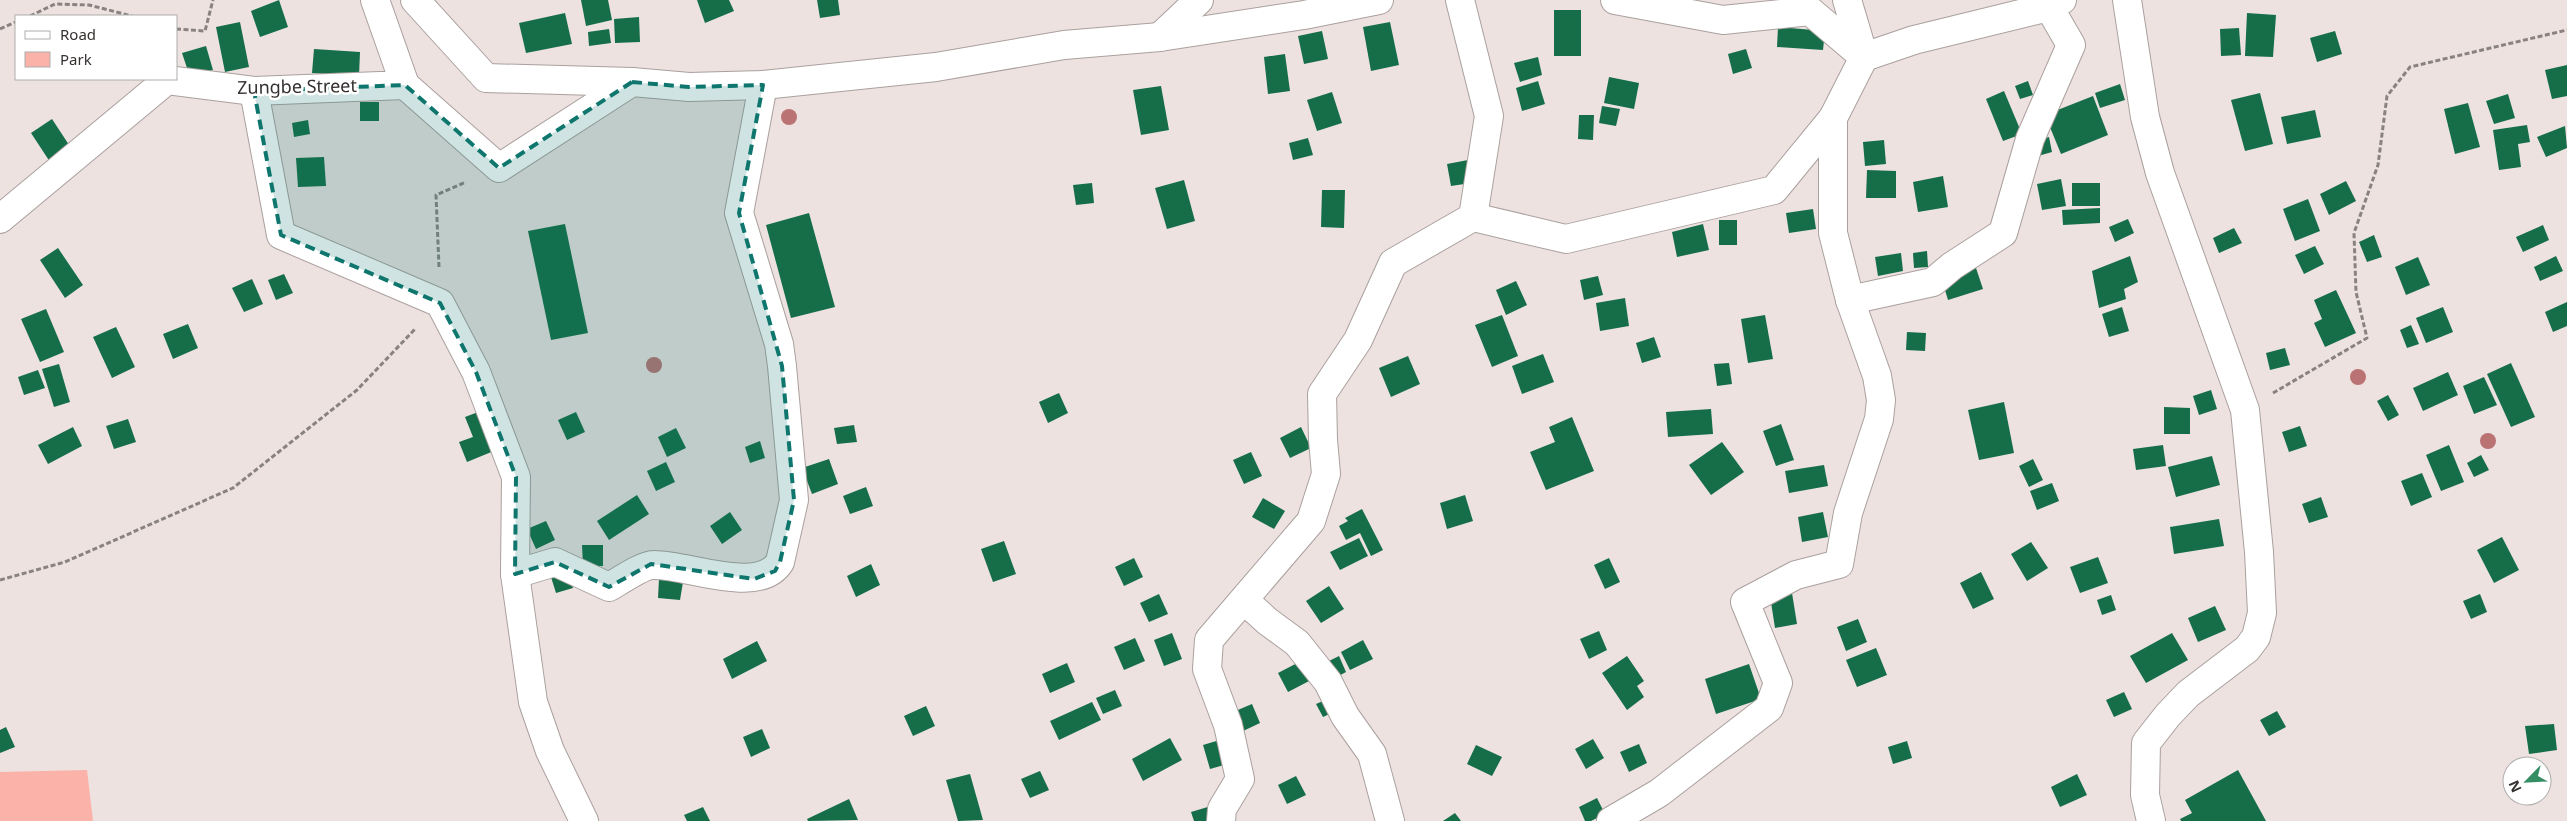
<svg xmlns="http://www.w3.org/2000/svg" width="2567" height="821" viewBox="0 0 2567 821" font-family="'Noto Sans',sans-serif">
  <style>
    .green { fill: #fab2a9 }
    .building { fill: #156e48 }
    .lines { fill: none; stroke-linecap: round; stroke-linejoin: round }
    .street-casing { stroke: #aaa09e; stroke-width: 30 }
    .path { stroke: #898281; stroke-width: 3; stroke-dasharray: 5 2.5; stroke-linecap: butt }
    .street { stroke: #fff; stroke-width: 28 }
    .tree { fill: #ba7273 }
    .marked { fill: #0f766e; fill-opacity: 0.2; stroke: #0f766e; stroke-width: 4; stroke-dasharray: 10 6; stroke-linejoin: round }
    .labels { text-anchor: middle; stroke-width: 5; stroke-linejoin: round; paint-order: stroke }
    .street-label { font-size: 18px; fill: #353130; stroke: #fff }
  </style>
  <rect width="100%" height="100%" fill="#ede2e0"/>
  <path class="green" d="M87,770L93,821H0V772Z"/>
  <g class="building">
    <path d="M279,0L288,27L260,37L251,11Z"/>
    <path d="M581,0H608L612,20L586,26Z"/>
    <path d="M697,0H729L734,11L705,23Z"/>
    <path d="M817,0H838L840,15L820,18Z"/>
    <rect x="1554" y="10" width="27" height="46"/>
    <path d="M565,13L572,44L526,53L519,23Z"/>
    <path d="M2247,13L2276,15L2273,57L2245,56Z"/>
    <path d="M639,17L640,42L615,43L614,19Z"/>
    <path d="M240,22L249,67L225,72L216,27Z"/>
    <path d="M1390,22L1399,65L1371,71L1363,27Z"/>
    <path d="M1778,27L1825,31L1823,50L1777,47Z"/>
    <path d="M2239,28L2241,55L2221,56L2220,29Z"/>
    <path d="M609,29L611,43L589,46L588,32Z"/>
    <path d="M1322,31L1328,59L1304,64L1298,36Z"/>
    <path d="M2335,31L2342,54L2317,62L2310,38Z"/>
    <path d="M206,46L213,70L190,77L182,53Z"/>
    <path d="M314,49L360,52L359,76L312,73Z"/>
    <path d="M1746,49L1752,68L1733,74L1728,54Z"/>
    <path d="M1285,54L1290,91L1268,94L1264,57Z"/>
    <path d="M1538,57L1542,75L1520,82L1514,63Z"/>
    <path d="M2567,65V96L2552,99L2545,70Z"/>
    <path d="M1609,77L1639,83L1634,109L1604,103Z"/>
    <path d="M1538,81L1545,104L1522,111L1516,88Z"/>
    <path d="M2028,81L2033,95L2020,99L2015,86Z"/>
    <path d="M2120,84L2125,100L2100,108L2095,93Z"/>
    <path d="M1161,86L1169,130L1141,135L1133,90Z"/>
    <path d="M2004,91L2022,134L2003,141L1986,99Z"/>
    <path d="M1332,92L1342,123L1317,131L1307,100Z"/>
    <path d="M2260,93L2273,144L2245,151L2231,100Z"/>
    <path d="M2508,94L2515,118L2494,124L2486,101Z"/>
    <path d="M2093,96L2108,135L2061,154L2045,115Z"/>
    <rect x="360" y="102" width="19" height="19"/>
    <path d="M2468,103L2480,147L2455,154L2444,109Z"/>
    <path d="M1602,106L1620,109L1616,126L1599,123Z"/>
    <path d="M2315,110L2321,137L2287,144L2281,117Z"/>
    <path d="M1579,115H1594L1593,140L1578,139Z"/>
    <path d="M52,119L75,154L54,168L31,133Z"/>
    <path d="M308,120L310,134L294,137L292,123Z"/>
    <path d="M2527,125L2530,142L2518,144L2521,167L2499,170L2493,130Z"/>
    <path d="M2565,126L2567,148L2546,157L2537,137Z"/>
    <path d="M2049,137L2052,152L2038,156L2034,141Z"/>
    <path d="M1308,138L1313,155L1293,160L1289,143Z"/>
    <path d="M1884,140L1886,164L1865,166L1863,142Z"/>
    <path d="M324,157L326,186L298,187L296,158Z"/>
    <path d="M1468,160L1471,183L1451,186L1447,164Z"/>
    <path d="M1867,170L1896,171V198H1866Z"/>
    <path d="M1943,176L1948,207L1918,212L1913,182Z"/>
    <path d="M2061,179L2066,206L2042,210L2037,184Z"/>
    <path d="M1184,180L1195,221L1167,229L1155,188Z"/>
    <path d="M2346,181L2356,201L2329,215L2320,194Z"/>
    <path d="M1092,183L1094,203L1076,205L1073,185Z"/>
    <rect x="2072" y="183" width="28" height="23"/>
    <path d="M1322,190H1345L1344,228L1321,227Z"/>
    <path d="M2308,199L2320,231L2295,241L2283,209Z"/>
    <path d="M2100,208V223L2063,225L2062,210Z"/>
    <path d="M1813,209L1816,229L1789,233L1786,213Z"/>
    <path d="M809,213L835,307L791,318L766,225Z"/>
    <path d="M2128,219L2134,233L2115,242L2109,227Z"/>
    <rect x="1719" y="220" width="18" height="25"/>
    <path d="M565,224L588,333L551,340L528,231Z"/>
    <path d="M1703,224L1709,250L1677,257L1672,232Z"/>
    <path d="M2543,225L2549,240L2523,252L2516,237Z"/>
    <path d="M2234,228L2242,243L2219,253L2213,238Z"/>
    <path d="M2374,235L2382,257L2367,262L2359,242Z"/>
    <path d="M2315,246L2324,264L2304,274L2295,255Z"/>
    <path d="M58,248L83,285L65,298L40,260Z"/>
    <path d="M1927,251L1928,267L1914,268L1913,253Z"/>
    <path d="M1901,253L1903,271L1878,276L1875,257Z"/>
    <path d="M2130,256L2138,282L2124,289L2126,299L2099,308L2092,271Z"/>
    <path d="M2556,256L2563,271L2540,281L2534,267Z"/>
    <path d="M2418,257L2430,285L2406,295L2395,267Z"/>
    <path d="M1976,268L1983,289L1948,300L1942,280Z"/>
    <path d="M284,274L293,293L276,300L268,280Z"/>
    <path d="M1598,276L1603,295L1584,300L1580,280Z"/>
    <path d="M252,279L263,304L244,312L232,288Z"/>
    <path d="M1516,281L1527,305L1506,315L1496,290Z"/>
    <path d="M2336,290L2356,333L2325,347L2314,323L2322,319L2314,300Z"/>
    <path d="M1625,298L1629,326L1600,331L1596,303Z"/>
    <path d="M2567,302V326L2553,332L2545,312Z"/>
    <path d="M2122,307L2129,331L2109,337L2102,314Z"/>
    <path d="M2443,307L2453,332L2426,343L2416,318Z"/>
    <path d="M46,309L64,352L40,362L21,319Z"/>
    <path d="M1502,315L1518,356L1492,367L1475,325Z"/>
    <path d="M1765,315L1773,359L1748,363L1741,319Z"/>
    <path d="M188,324L198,348L173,359L163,334Z"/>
    <path d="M2411,325L2419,344L2407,348L2400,330Z"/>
    <path d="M116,327L135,367L112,378L93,337Z"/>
    <path d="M1907,332L1926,333L1925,351L1906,350Z"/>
    <path d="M1654,337L1661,357L1642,363L1636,343Z"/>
    <path d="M2285,348L2290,365L2270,370L2266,353Z"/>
    <path d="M1543,354L1554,382L1522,394L1512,366Z"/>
    <path d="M1408,356L1420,384L1391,397L1379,368Z"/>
    <path d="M1729,363L1732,384L1717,386L1714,364Z"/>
    <path d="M2511,363L2535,417L2511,427L2487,374Z"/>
    <path d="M59,364L70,402L54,407L42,369Z"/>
    <path d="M38,370L45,388L24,395L18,377Z"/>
    <path d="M2448,372L2458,395L2423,411L2413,388Z"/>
    <path d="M2484,377L2497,405L2474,414L2463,386Z"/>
    <path d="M2211,390L2217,409L2199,415L2193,396Z"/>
    <path d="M1059,393L1068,413L1048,423L1039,402Z"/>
    <path d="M2388,395L2399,415L2388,421L2377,401Z"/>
    <path d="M2004,402L2014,453L1979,460L1968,410Z"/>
    <path d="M2164,407L2190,408V434H2164Z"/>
    <path d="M486,409L501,448L467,462L459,442L473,437L465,417Z"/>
    <path d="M1711,409L1713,434L1668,437L1666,412Z"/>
    <path d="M576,412L585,432L567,440L558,420Z"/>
    <path d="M1572,417L1594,471L1546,490L1530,452L1555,442L1549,427Z"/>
    <path d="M128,419L136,442L114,449L106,426Z"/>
    <path d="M1781,424L1794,460L1776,466L1763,431Z"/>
    <path d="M854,425L857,442L837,444L834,428Z"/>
    <path d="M2300,426L2307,446L2289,452L2282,432Z"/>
    <path d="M73,427L82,446L48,464L38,445Z"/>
    <path d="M1301,427L1311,448L1290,458L1280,438Z"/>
    <path d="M676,428L686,448L667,457L658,437Z"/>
    <path d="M760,441L765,458L750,463L745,447Z"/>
    <path d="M1722,442L1744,472L1711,495L1689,465Z"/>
    <path d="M2163,445L2166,466L2136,470L2133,449Z"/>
    <path d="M2449,445L2464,482L2441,491L2426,455Z"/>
    <path d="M1251,452L1262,476L1244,484L1233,460Z"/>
    <path d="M2481,455L2489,470L2474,477L2467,463Z"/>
    <path d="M2212,456L2220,485L2176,497L2168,467Z"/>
    <path d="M829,459L838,484L812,494L802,468Z"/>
    <path d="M2033,459L2043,480L2029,487L2019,466Z"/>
    <path d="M666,462L675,482L656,491L647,471Z"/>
    <path d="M1824,465L1828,486L1789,493L1785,471Z"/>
    <path d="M2422,473L2432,497L2411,506L2401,481Z"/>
    <path d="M2052,483L2059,501L2037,510L2030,491Z"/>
    <path d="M866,487L873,506L850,514L843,496Z"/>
    <path d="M637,495L649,514L609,540L597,521Z"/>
    <path d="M1465,495L1473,521L1447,529L1440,503Z"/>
    <path d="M2321,497L2328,517L2309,523L2302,504Z"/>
    <path d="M1263,498L1285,511L1274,529L1252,517Z"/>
    <path d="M1362,509L1383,550L1371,556L1360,533L1346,540L1339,526L1348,521L1345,518Z"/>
    <path d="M730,512L742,530L722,544L710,526Z"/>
    <path d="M1823,512L1828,537L1802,542L1798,517Z"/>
    <path d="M2219,519L2224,546L2174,554L2170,527Z"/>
    <path d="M546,521L555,540L536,549L527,529Z"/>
    <path d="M2502,537L2519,570L2494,583L2477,550Z"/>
    <path d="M1359,538L1368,556L1340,570L1330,552Z"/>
    <path d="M1004,541L1016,574L993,582L981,549Z"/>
    <path d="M2031,542L2048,568L2027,581L2011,554Z"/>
    <path d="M582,545H603V566H583Z"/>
    <path d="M2098,557L2108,583L2080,593L2070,567Z"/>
    <path d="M1134,558L1143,577L1124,586L1115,567Z"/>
    <path d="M1609,558L1620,582L1605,589L1594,565Z"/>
    <path d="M871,564L880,585L856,597L847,576Z"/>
    <path d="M568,572L573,588L556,593L551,577Z"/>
    <path d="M1981,572L1994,599L1973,609L1960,583Z"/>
    <path d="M659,579L683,582L680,600L658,598Z"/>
    <path d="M1329,586L1344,609L1321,623L1306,601Z"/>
    <path d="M1792,593L1797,624L1775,628L1770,596Z"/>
    <path d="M1159,594L1168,614L1149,622L1140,603Z"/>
    <path d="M2480,594L2487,612L2471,619L2463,601Z"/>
    <path d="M2111,595L2116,610L2102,615L2097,600Z"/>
    <path d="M2215,606L2226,630L2198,642L2188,618Z"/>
    <path d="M1858,619L1867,642L1846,651L1837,627Z"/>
    <path d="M1599,631L1607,650L1589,659L1580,639Z"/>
    <path d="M1172,633L1182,659L1164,666L1154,640Z"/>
    <path d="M2172,633L2188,660L2146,683L2130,656Z"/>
    <path d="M1135,638L1145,661L1124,670L1114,647Z"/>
    <path d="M1363,640L1373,659L1350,670L1341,652Z"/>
    <path d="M757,641L767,661L732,679L723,659Z"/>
    <path d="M1876,648L1887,675L1857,687L1846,660Z"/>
    <path d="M1339,656L1346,672L1335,678L1327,662Z"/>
    <path d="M1627,656L1644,681L1637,686L1644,697L1627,710L1602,673Z"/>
    <path d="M1303,660L1313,679L1288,692L1278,673Z"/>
    <path d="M1067,663L1075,682L1050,693L1042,674Z"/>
    <path d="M1749,664L1761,699L1716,714L1705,679Z"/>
    <path d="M1115,690L1122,706L1103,714L1096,698Z"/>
    <path d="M2124,692L2132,709L2114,717L2106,700Z"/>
    <path d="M1330,698L1336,711L1323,717L1316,704Z"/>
    <path d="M1092,702L1101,720L1059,740L1050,721Z"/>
    <path d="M1252,704L1260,723L1241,732L1233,712Z"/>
    <path d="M926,706L935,726L913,736L904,716Z"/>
    <path d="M2277,711L2286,727L2269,736L2260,720Z"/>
    <path d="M2554,724L2557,750L2529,754L2525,726Z"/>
    <path d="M6,727L15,747L0,753V730Z"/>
    <path d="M762,729L770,748L751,757L743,737Z"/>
    <path d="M1170,738L1182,760L1143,781L1132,759Z"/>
    <path d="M1223,739L1231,763L1210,769L1203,745Z"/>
    <path d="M1593,739L1604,758L1586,769L1575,749Z"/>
    <path d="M1907,741L1912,758L1893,764L1888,747Z"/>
    <path d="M1639,744L1647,763L1629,772L1620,752Z"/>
    <path d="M1476,745L1502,757L1492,776L1467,764Z"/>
    <path d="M2238,770L2266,821H2181L2180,819L2192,813L2185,800Z"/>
    <path d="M1040,771L1049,790L1030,798L1021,779Z"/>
    <path d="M970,774L983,820L958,821L946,780Z"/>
    <path d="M2077,774L2087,795L2060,807L2051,787Z"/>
    <path d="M1296,776L1306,795L1287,804L1278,785Z"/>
    <path d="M1597,798L1605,814L1591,821H1585L1579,807Z"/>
    <path d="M849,799L858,820L808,821L807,819Z"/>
    <path d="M1211,806L1214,821H1194L1191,812Z"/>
    <path d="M703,807L710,821H687L684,815Z"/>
    <path d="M1455,813L1461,821H1443Z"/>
  </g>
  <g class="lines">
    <defs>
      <g id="street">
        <path d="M415,0L486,78L632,82L689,87L763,85L936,67L1064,45L1160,37L1304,15L1379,0"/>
        <path d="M1615,0L1723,20L1810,11L1864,57L1914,40L2049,7L2062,0"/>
        <path d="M2127,0L2145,117L2160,173L2245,410L2259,552L2262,613L2256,637L2247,649L2188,694L2168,715L2146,743L2145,795L2151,821"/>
        <path d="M1160,37L1199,0"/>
        <path d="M405,85L499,168L632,82"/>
        <path d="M254,91L281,235L440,303L476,372L516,477L515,574L533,702L550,751L584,821"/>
        <path d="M1473,217L1566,239L1774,190L1833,118"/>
        <path d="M0,219L167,80L254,91L405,85L375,0"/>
        <path d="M1850,300L1933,282L1952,266L2003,233L2030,139L2071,45L2049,7"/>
        <path d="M515,574L555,562L609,587C618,582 643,565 653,565C687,564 759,596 780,562L794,500L782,366L779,344L739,213L763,85"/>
        <path d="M1244,600L1267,621L1297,643L1328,682L1345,716L1372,754L1390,821"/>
        <path d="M1221,821L1222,809L1240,779L1228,725L1207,669L1209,640L1311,521L1326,474L1323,440L1322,394L1358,340L1393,263L1473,217L1489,116L1460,0"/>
        <path d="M1611,821L1659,793L1769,708L1778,683L1745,602L1796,575L1839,564L1848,513L1879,419L1881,400L1877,376L1850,300L1833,233V118L1864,57L1847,0"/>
      </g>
    </defs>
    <use href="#street" class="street-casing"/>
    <g class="path">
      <path d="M30,16L55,4L89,5L132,16"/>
      <path d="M0,29L16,22"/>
      <path d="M176,29L205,31L213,0"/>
      <path d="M439,267L436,195L466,182"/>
      <path d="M2273,393L2367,338L2356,292L2354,233L2378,165L2387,96L2410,67L2567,30"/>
      <path d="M0,580L65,562L233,488L357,390L416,328"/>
    </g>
    <use href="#street" class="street"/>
  </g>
  <g class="tree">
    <circle cx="789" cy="117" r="8"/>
    <circle cx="654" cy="365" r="8"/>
    <circle cx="2358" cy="377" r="8"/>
    <circle cx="2488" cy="441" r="8"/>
  </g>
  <path class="marked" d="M632,82L689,87L763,85L739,213L782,366L794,500L780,562L775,571L754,579L651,564L609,587L555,562L515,574L516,477L476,372L440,303L281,235L254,91L405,85L499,168Z"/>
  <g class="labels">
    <g class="street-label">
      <text transform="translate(297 87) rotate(-1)" y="6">Zungbe Street</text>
    </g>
  </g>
  <rect x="15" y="15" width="162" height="65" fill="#ffffff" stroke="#aeadac"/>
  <rect x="25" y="31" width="25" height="8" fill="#ffffff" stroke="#aeadac"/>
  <text x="60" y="40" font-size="15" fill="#353130">Road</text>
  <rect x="25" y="52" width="25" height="15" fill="#fab2a9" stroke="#aeadac"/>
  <text x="60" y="65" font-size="15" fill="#353130">Park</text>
  <g transform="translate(2527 781) rotate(246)"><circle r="24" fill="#ffffff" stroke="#aeadac"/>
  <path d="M0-4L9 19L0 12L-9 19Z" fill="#348e64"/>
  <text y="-8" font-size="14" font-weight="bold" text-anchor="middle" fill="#353130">N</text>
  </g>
</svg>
